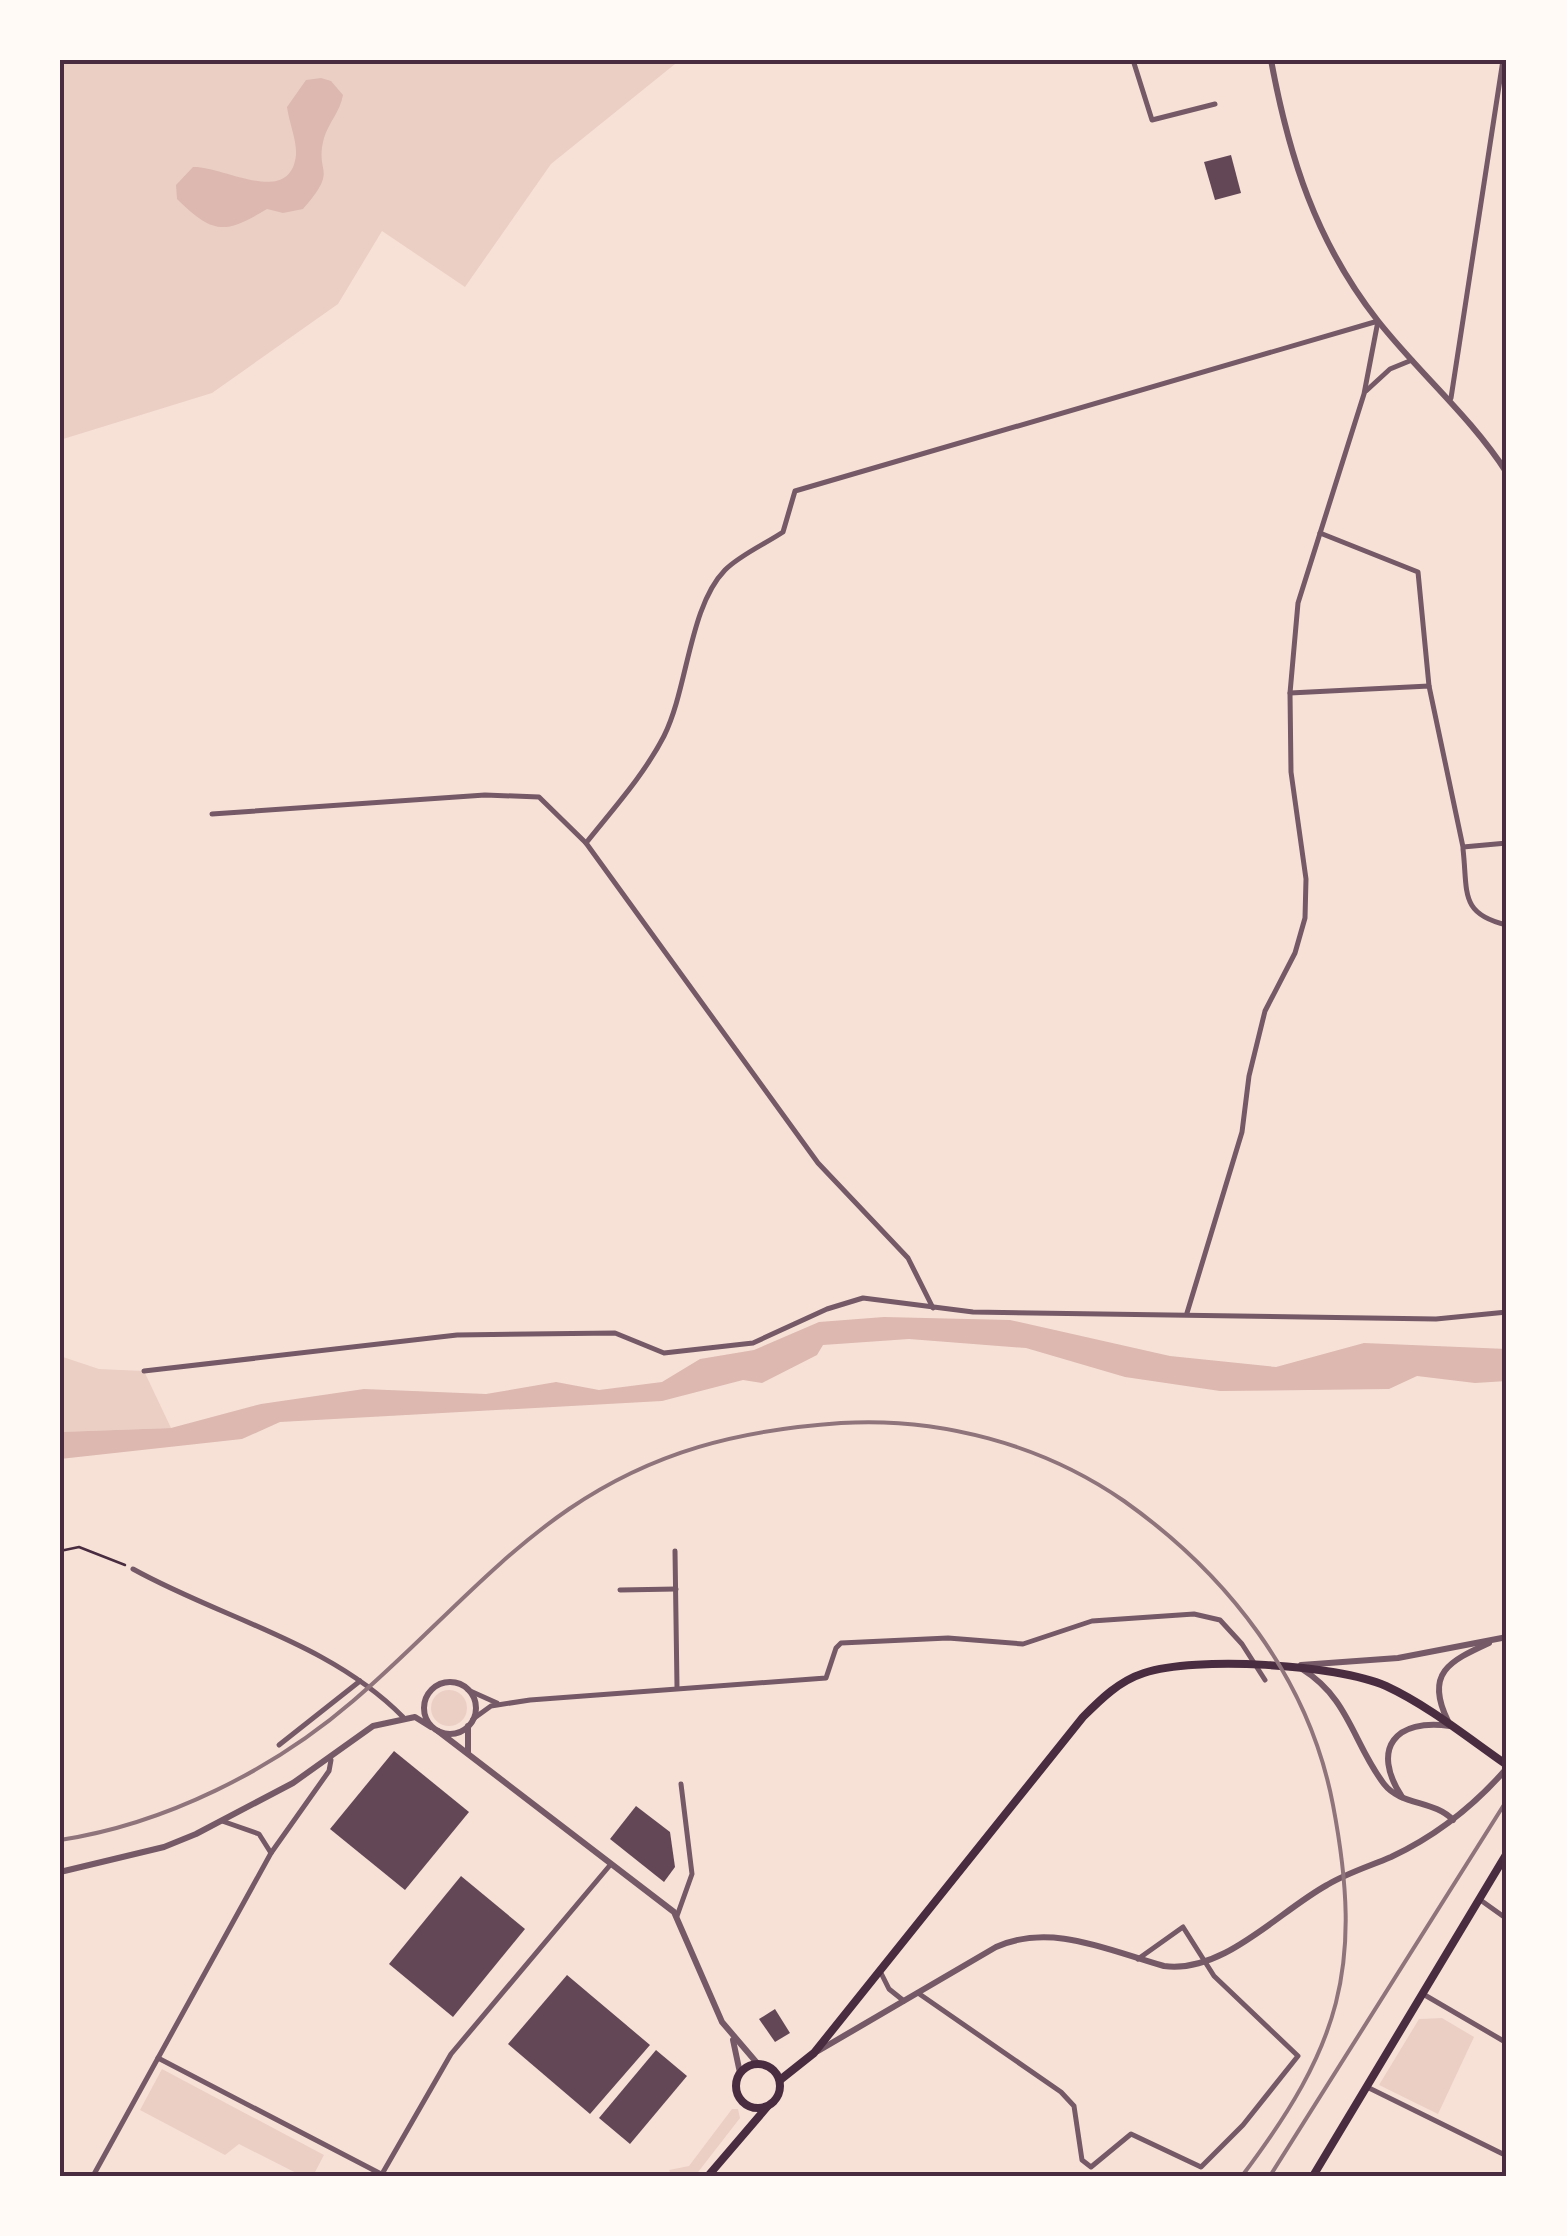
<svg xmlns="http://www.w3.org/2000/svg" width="1567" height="2236" viewBox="0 0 1567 2236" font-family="'Roboto Condensed',sans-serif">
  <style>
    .green { fill: #ebcfc5 }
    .water { fill: #dcb8b0 }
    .building { fill: #644757 }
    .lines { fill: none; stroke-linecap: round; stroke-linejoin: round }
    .path { stroke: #4a2c40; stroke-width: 2.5 }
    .minor { stroke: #755966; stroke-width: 5 }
    .tertiary { stroke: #755966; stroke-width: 6 }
    .primary { stroke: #4a2c40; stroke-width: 8 }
    .rail { stroke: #8f747c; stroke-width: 4 }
    .neatline { fill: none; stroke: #4a2c40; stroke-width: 4 }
  </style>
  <rect width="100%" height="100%" fill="#f7e1d7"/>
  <g class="green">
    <path d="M60,60H680L551,164L465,287L382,231L338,304L212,393L60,440Z"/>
    <path d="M60,1356L99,1369L144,1371L171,1428L60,1432Z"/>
    <circle cx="449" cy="1708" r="18"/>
    <path d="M1442,2018L1474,2037L1438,2114L1379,2085L1419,2019Z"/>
    <path d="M162,2069L324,2155L313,2176H302L239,2144L225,2155L140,2110Z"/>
    <path d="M732,2109H738L740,2118L695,2176H672L669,2170L689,2166Z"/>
  </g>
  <g class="water">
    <path d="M321,78L331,81L343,95C340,112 329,122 324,138C314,175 340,167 303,209L283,213L267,209C224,235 213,234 177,199L176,185L193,167C224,166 290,208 296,155C297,141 289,122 287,107L306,80Z"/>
    <path d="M884,1317L1010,1320L1170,1356L1276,1367L1364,1343L1507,1349V1381L1475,1383L1417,1376L1389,1389L1220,1391L1125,1377L1026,1348L909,1339L823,1345L817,1355L762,1383L743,1380L662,1401L280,1422L242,1439L60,1459V1432L171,1428L261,1404L364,1389L486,1394L556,1382L599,1390L662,1382L700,1359L754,1350L819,1322Z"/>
  </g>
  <g class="building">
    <path d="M1231,155L1241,193L1215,200L1204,162Z"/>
    <path d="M394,1751L469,1812L405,1890L330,1829Z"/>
    <path d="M636,1806L670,1832L675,1867L664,1882L610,1839Z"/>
    <path d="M461,1876L525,1929L453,2017L389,1964Z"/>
    <path d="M567,1975L650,2045L590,2114L508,2044Z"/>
    <path d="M775,2009L790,2033L775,2042L759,2019Z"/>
    <path d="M656,2050L687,2076L630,2144L599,2118Z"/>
  </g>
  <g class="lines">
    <path class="path" d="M60,1551L79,1547L125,1565"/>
    <g class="minor">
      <path d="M1133,60L1152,120L1215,104"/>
      <path d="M1366,391L1390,369L1412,360"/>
      <path d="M1451,398L1503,60"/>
      <path d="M1320,533L1418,572L1429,686"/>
      <path d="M1290,693L1429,686L1463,847L1507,843"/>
      <path d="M212,814L485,795L539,797L586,843L818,1163L908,1258L933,1308"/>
      <path d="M586,843C613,809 644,775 664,736C688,688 689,607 725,570C740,555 765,544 783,532L795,491L1378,321L1364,394L1298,603L1290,693L1291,772L1306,879L1305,918L1295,953L1265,1011L1249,1076L1242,1132L1187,1313"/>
      <path d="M1463,849C1468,892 1459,914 1507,925"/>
      <path d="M144,1371L457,1335L615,1333L664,1353L753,1343L827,1309L863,1298L973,1312L1436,1319L1507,1312"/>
      <path d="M675,1551L677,1687"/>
      <path d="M133,1569C223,1619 329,1642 403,1717"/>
      <path d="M620,1590L676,1589"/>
      <path d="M468,1690L497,1703"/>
      <path d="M473,1719L491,1706L530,1700L826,1678L836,1648L841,1643L948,1638L1023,1644L1092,1621L1194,1614L1220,1620L1242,1644L1265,1680"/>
      <path d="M279,1745L360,1681"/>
      <path d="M222,1821L259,1834L271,1853"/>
      <path d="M1479,1899L1507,1919"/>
      <path d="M677,1916L692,1874L681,1784"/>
      <path d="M881,1973L889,1989L904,2001"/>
      <path d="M918,1993L1061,2092L1074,2106L1082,2160L1091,2167L1131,2134L1201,2167L1243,2125L1298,2056L1214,1976L1183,1927L1138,1959"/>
      <path d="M1423,1994L1507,2043"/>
      <path d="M158,2058L385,2176"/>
      <path d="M1367,2087L1507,2156"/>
      <path d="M382,2174L451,2054L611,1864"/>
      <path d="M93,2176L271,1853L329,1771L331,1760"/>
    </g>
    <g class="tertiary">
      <path d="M1271,60C1289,157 1316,242 1378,321C1420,374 1470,416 1507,473"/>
      <path d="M1301,1665L1398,1658L1507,1637"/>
      <path d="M1302,1669C1349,1698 1353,1743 1384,1784C1401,1806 1434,1800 1453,1820"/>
      <circle cx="450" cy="1708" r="26"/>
      <path d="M1448,1721C1424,1673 1450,1661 1489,1643"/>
      <path d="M438,1731L674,1912L722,2022L757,2063"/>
      <path d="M468,1752V1726"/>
      <path d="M1402,1797C1370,1748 1396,1718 1450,1726"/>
      <path d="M60,1872L164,1847L196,1834L293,1783L373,1726L415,1717L431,1727"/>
      <path d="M733,2040L740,2073"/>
      <path d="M818,2051L996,1947C1051,1922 1110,1951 1164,1966C1223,1974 1278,1912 1327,1885C1347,1873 1370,1866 1391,1857C1436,1836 1474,1806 1507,1768"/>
    </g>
    <g class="primary">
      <circle cx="758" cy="2086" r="22"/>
      <path d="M780,2080L814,2053L1083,1717C1101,1699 1119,1681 1144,1673C1195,1656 1336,1664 1386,1686C1429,1706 1468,1738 1507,1765"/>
      <path d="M708,2176L767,2107"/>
      <path d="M1313,2176L1507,1853"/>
    </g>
    <g class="rail">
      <path d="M60,1840C165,1824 273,1770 353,1701C426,1639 490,1563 569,1509C654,1451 740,1430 841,1423C939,1417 1042,1444 1124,1501C1227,1574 1309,1678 1333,1805C1364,1968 1340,2046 1242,2176"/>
      <path d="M1270,2176L1507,1800"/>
    </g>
  </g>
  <rect width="1567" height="2236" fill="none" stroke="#fffaf5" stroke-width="125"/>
  <rect x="62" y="62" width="1442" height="2112" class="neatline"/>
</svg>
